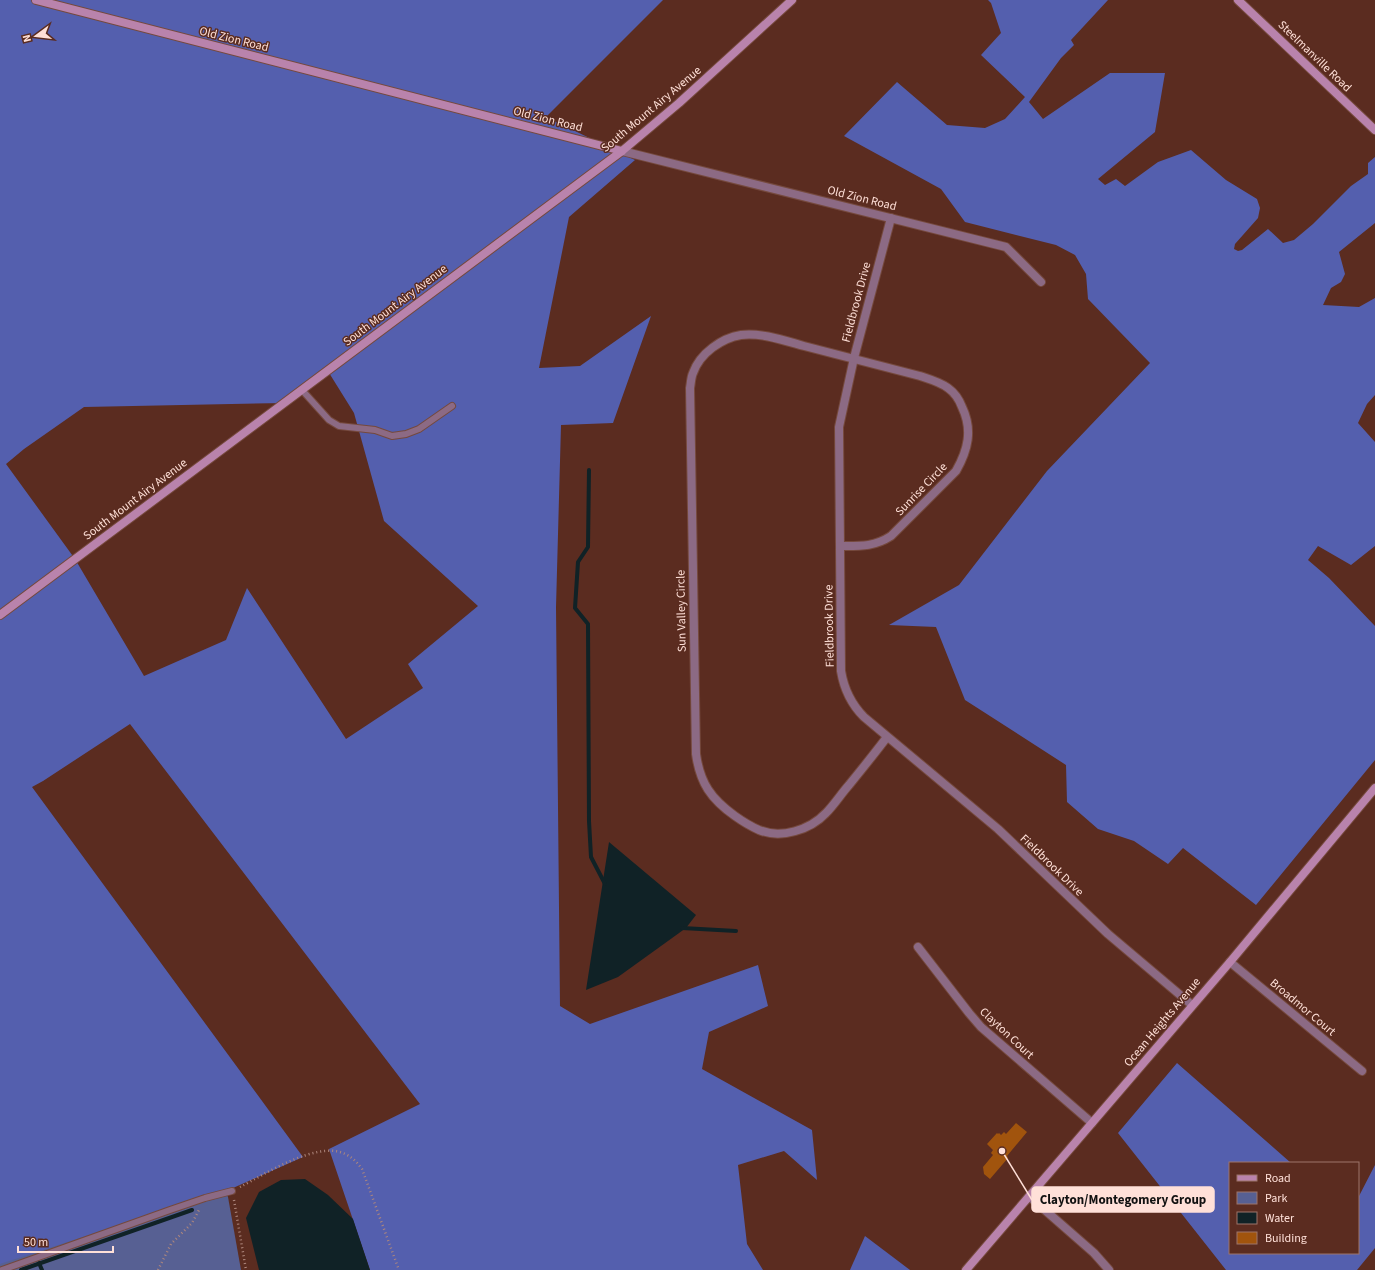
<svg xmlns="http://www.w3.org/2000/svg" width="1375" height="1270" viewBox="0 0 1375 1270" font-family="'Source Sans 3',sans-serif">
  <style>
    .green { fill: #576093 }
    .forest { fill: #545fae; fill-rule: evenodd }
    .water { fill: #102226 }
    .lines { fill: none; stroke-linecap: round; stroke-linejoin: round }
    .stream { stroke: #102226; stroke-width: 4 }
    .building { fill: #a1540d }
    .lane-casing { stroke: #75493d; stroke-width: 8 }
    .street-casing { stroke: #75493d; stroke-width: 10 }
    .secondary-casing { stroke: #75493d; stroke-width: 10 }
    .path { stroke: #ae877d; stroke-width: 2.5; stroke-dasharray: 1 3; stroke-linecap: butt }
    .lane { stroke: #8c6a84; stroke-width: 6 }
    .street { stroke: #8c6a84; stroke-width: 8 }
    .secondary { stroke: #b983ac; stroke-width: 8 }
    .labels { text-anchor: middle; stroke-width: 3; stroke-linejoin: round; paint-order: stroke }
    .street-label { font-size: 12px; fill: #ffe0d8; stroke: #5b2c20 }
    .leader { fill: none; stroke: #ffe0d8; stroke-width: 1.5 }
    .callout-dot { fill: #ffe0d8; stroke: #5b2c20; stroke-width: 1.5 }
    .callout { fill: #ffe0d8; stroke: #ffe0d8; stroke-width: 1.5 }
    .callout-label { font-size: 13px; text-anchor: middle; font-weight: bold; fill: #111 }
  </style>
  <rect width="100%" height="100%" fill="#5b2c20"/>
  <path class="green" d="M224,1188L228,1197L241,1270H0V1255Z"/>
  <g class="forest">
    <path d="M0,0H663L546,117L635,160L569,217L539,368L580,366L651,316L613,423L561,425L556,607L560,1006L590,1024L758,965L768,1006L709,1032L702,1069L812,1130L817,1180L784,1151L738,1165L747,1244L763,1270H370L329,1149L420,1104L130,724L43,781L32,787L303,1157L233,1188L0,1264ZM326,368L354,413L384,521L478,606L408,664L423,688L346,739L247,588L226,640L144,676L75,559L6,464L24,449L84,407L285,403Z"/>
    <path d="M988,0H1108L1071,40L1074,45L1061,58L1029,102L1043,119L1110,73H1165L1155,132L1098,179L1105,185L1116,179L1125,186L1158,162L1191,150L1226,180L1257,199L1260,208L1258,218L1235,244L1234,249L1238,251L1242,250L1268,229L1283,243L1294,240L1313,224L1351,186L1368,174V163L1375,157V223L1339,252L1345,274L1341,282L1331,288L1323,305L1359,307L1375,298V395L1367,404L1358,423L1375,442V546L1351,565L1318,546L1308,560L1329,578L1375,626V760L1256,905L1183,848L1168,864L1134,841L1098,829L1067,802L1066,765L965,700L936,627L889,625L959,585L1047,471L1150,363L1088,299L1086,274L1075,255L1056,245L965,222L941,189L844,136L897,82L947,125L985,128L1005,119L1025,97L981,55L1001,33L991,3Z"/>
    <path d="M1177,1063L1291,1163H1230V1253H1358V1198L1375,1165V1248L1357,1270H1226L1118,1133Z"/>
    <path d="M865,1236L910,1270H850Z"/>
  </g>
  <g class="water">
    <path d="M609,842L696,915L686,928L618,977L586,990Z"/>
    <path d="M305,1179L328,1195L353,1219L370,1270H259L246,1218L259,1192L281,1180Z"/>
  </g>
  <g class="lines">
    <g class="stream">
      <path d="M589,470L588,547L578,562L575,608L588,624L589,821L591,857L605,884"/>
      <path d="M682,928L736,931"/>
      <path d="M39,1263L42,1270"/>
      <path d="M21,1270L192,1210"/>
    </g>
  </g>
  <path class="building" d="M1016,1123L1027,1132L1007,1156L1008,1158L990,1179L984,1174L983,1167L993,1155L991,1153L993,1150L987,1144L997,1133L998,1134L999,1133L1001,1135L1004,1132L1006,1134Z"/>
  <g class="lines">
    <defs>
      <g id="lane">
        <path d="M302,390L329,420L339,426L375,430L392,436L406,434L419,429L452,406"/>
        <path d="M2,1270L170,1210L205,1198L232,1191"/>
      </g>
      <g id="street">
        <path d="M622,151L1006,247L1041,282"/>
        <path d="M891,218L854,358L839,427L841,671C844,689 851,704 864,717L998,829L1108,934L1192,1005"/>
        <path d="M840,546C860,546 874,547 891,536L956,471C968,450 973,430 962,407C959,399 955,393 948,388C940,382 929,379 920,376C881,366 843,356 804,346C786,341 760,332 741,335C722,338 700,353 693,373C691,377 691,383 690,388L696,754C700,783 711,799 735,816C742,821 750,826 759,830C781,839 810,830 826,813C834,805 841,794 849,785C862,769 875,753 887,737"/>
        <path d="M918,947L969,1013L981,1027L1092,1123"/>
        <path d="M1230,962L1362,1071"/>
        <path d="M1030,1197L1094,1253L1109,1270"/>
      </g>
      <g id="secondary">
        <path d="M36,0L622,151"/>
        <path d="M1238,0L1375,130"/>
        <path d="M0,615L622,151L679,103L792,0"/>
        <path d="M966,1270L1230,962L1375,788"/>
      </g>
    </defs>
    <use href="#lane" class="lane-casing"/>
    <use href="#street" class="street-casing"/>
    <use href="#secondary" class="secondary-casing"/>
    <g class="path">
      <path d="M240,1187C265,1174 315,1142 343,1153C351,1156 357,1162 362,1169L399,1270"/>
      <path d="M234,1200L246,1270"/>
      <path d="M158,1270L171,1244L192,1223L200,1208"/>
    </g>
    <use href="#lane" class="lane"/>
    <use href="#street" class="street"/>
    <use href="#secondary" class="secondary"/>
  </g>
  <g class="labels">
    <g class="street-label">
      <text transform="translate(234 39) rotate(14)" y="4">Old Zion Road</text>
      <text transform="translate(1315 56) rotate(44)" y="4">Steelmanville Road</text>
      <text transform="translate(651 109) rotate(-40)" y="4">South Mount Airy Avenue</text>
      <text transform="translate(548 119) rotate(14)" y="4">Old Zion Road</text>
      <text transform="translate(862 198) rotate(14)" y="4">Old Zion Road</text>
      <text transform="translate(856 302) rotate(-75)" y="4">Fieldbrook Drive</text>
      <text transform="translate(395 305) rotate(-37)" y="4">South Mount Airy Avenue</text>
      <text transform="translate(921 489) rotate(-46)" y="4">Sunrise Circle</text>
      <text transform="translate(135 499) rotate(-37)" y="4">South Mount Airy Avenue</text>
      <text transform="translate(681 611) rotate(-91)" y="4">Sun Valley Circle</text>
      <text transform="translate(829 626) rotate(-91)" y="4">Fieldbrook Drive</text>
      <text transform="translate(1052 865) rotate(44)" y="4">Fieldbrook Drive</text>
      <text transform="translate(1303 1007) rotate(40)" y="4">Broadmor Court</text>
      <text transform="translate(1162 1022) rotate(-50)" y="4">Ocean Heights Avenue</text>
      <text transform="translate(1007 1033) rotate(43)" y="4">Clayton Court</text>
    </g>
  </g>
  <path class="leader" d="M1002 1151L1032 1200"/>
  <circle class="callout-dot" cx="1002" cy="1151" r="4"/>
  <rect class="callout" x="1032" y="1187" width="182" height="25" rx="4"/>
  <g class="callout-label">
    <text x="1123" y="1204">Clayton/Montegomery Group</text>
  </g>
  <rect x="1229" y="1162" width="130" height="92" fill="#5b2c20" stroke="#9d746a"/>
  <rect x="1237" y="1175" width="20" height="6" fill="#b983ac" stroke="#9d746a"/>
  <text x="1265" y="1182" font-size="12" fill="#ffe0d8">Road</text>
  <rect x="1237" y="1192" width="20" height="12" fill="#576093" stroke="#9d746a"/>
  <text x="1265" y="1202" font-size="12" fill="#ffe0d8">Park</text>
  <rect x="1237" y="1212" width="20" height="12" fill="#102226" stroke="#9d746a"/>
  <text x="1265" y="1222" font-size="12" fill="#ffe0d8">Water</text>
  <rect x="1237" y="1232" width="20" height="12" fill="#a1540d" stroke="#9d746a"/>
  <text x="1265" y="1242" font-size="12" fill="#ffe0d8">Building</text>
  <g transform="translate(36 36) rotate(255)" stroke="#5b2c20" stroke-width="3" paint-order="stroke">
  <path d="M0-3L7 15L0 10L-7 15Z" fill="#ffe0d8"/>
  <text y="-6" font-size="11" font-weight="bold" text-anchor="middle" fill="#ffe0d8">N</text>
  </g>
  <path d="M18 1246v6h95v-6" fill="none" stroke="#ffe0d8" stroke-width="2"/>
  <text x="24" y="1246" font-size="12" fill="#ffe0d8" stroke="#5b2c20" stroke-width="3" paint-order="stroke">50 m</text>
</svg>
